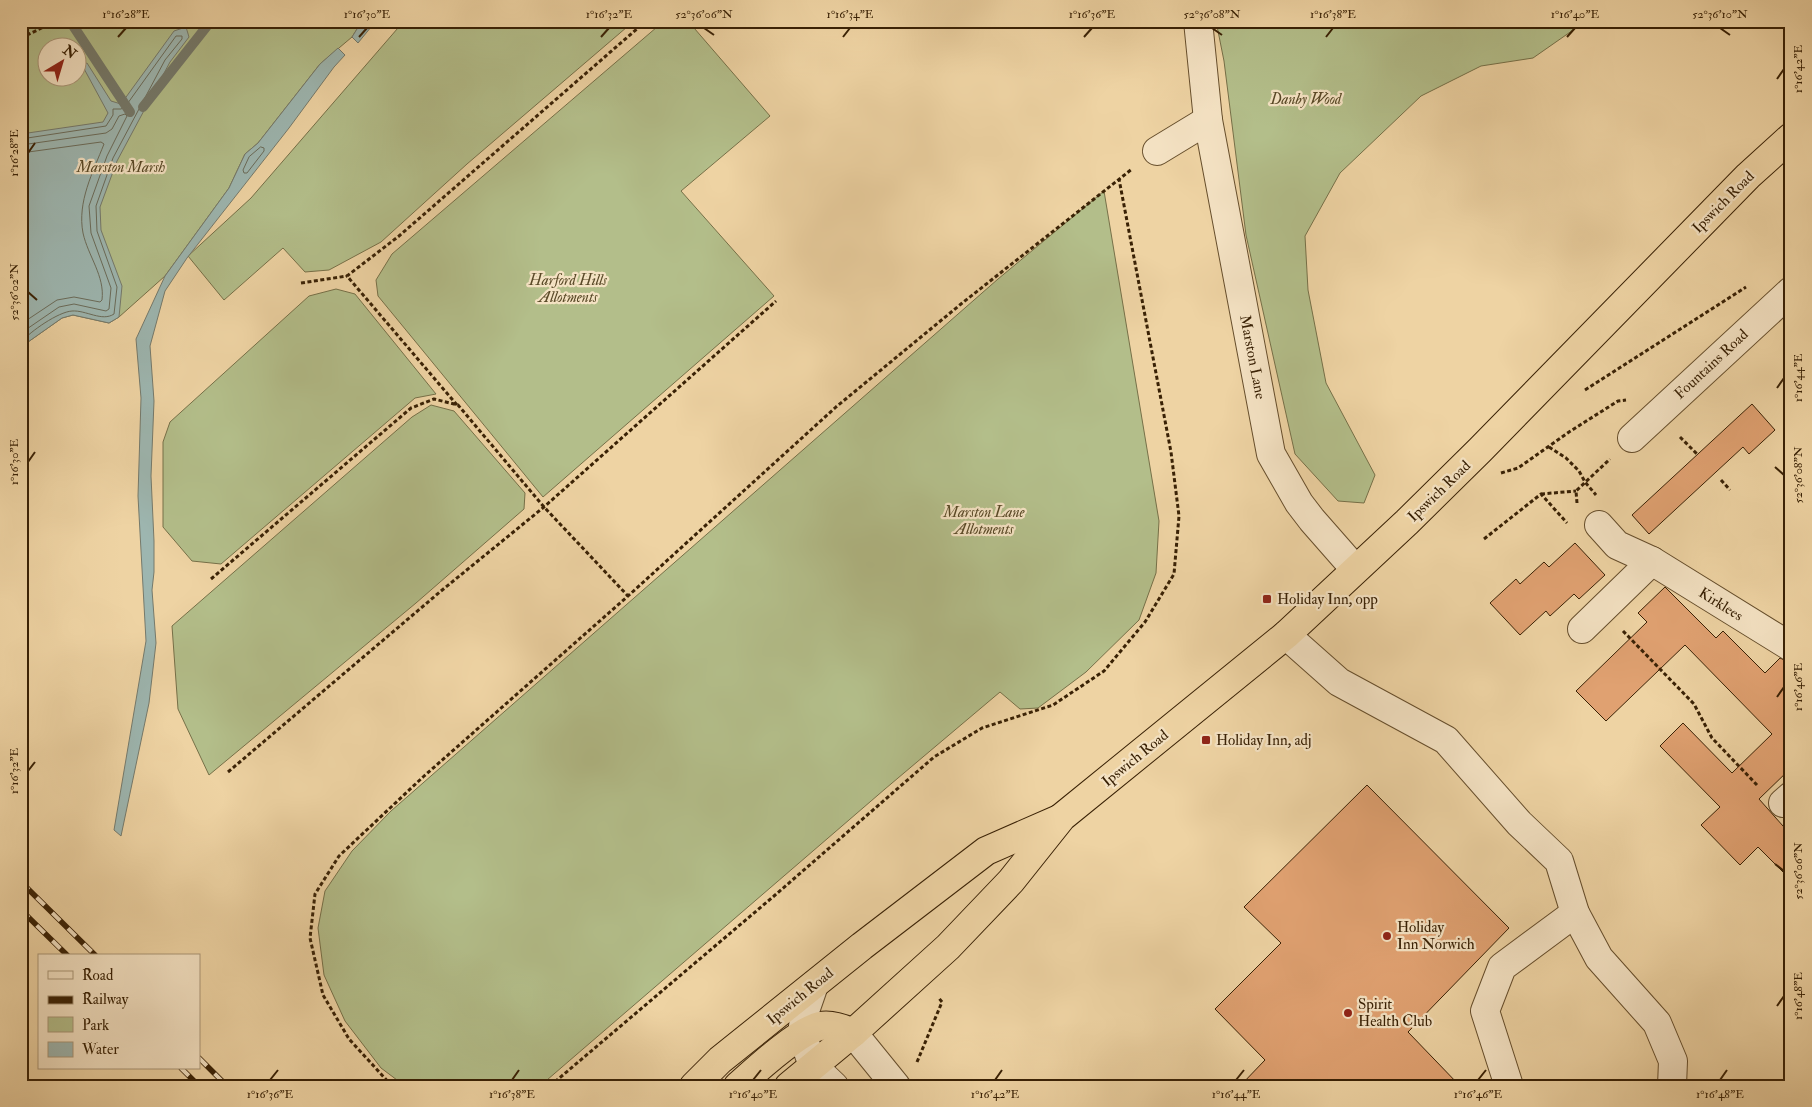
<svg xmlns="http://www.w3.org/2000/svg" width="1812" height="1107" viewBox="0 0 1812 1107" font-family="'IM FELL Double Pica',serif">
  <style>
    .green { fill: #b3be8a; stroke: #767048; fill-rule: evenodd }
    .water { fill: #9db6b0; stroke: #757a6c }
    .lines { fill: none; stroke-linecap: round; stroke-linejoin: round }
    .shore { stroke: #6b6c5a; stroke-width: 1 }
    .stream { stroke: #757a6c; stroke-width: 10 }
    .building { fill: #e0a171; stroke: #392105 }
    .minor-casing { stroke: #664e2c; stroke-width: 30 }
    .highway-casing { stroke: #392105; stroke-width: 30 }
    .path { stroke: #392105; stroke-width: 3; stroke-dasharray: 4 2.5; stroke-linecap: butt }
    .minor { stroke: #f4e2c3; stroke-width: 28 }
    .highway { stroke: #eed3a3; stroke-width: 28 }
    .rail-casing { stroke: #392105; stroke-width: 5.5 }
    .rail { stroke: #f4e2c3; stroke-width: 4; stroke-dasharray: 11; stroke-linecap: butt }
    .ticks { fill: none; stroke: #392105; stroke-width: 2 }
    .poi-dot { fill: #8f2418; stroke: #f4e2c3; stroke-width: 2 }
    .labels { text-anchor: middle; stroke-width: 4.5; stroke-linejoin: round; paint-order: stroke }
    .park-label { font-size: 15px; font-style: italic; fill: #584826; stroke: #f4e2c3 }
    .street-label { font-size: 15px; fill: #392105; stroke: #f4e2c3 }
    .poi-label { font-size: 15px; fill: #392105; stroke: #f4e2c3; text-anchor: start }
    .neatline { fill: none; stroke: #392105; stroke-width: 2 }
    .ticks-label { font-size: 12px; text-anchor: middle; fill: #392105 }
  </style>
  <rect width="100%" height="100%" fill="#eed3a3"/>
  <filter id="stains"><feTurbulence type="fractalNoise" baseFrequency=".004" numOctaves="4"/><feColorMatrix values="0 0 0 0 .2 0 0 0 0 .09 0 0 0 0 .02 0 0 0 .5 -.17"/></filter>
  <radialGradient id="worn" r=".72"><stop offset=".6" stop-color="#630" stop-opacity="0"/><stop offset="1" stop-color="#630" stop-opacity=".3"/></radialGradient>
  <g class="green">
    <path d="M21,21H362L352,37L320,64L258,143L245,154L229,188L165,276L119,317L109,323L73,315L62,318L28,342L21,349ZM48,48H78V78H48Z"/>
    <path d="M404,21H634L467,164L381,242L329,270L305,272L283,248L224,300L188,256L251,198Z"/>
    <path d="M664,21H688L770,116L681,191L774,296L543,497L378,296L376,280L392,254Z"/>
    <path d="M1216,21H1586L1533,58L1481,66L1421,96L1340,173L1305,236L1308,290L1326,383L1375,475L1364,503L1338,501L1295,454L1246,235L1224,61Z"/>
    <path d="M1104,191L1159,521L1156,573L1139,620L1086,672L1038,708L1020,709L1000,692L885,789L540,1086H405L381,1068L345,1021L324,975L318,928L325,891L352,851L391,811L998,279Z"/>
    <path d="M336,289L355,294L436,394L415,398L221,564L192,561L163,527V442L170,422L309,296Z"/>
    <path d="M431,405L454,411L525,493L524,509L416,603L209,775L178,709L172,626L412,417Z"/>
  </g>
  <g class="water">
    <path d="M362,21H376L358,43L352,37Z"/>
    <path d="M186,27L189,37L170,62L117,161L100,207L101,230L122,286L119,317L109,323L73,315L62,318L28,342L21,349V134L103,122L108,113L82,65L87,63L111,101L121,104L174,31Z"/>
    <path d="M338,48L345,55L334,67L289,128L187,258L165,291L150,346L154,401L151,476L154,541V572L152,590L156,643L149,703L121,836L114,830L146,641L138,496L141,398L136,339L165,276L229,188L245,154L258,143L320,64Z"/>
  </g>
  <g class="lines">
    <g class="shore">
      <path d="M21,139L106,126L113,115V109H121L125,107L176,36H182V39L165,60L113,158L96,206L97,231L117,287L114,314C102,322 86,310 72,311C58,312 31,331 21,342"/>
      <path d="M21,145L106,133L112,129L119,116L125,114L127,116L107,156L89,206L91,233L111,288L109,309L106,311L74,304L59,307L21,333"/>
      <path d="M261,147L264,148V151L247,173H244L243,170L249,157Z"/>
      <path d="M21,153L101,142L104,144C93,172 77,202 83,233C88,256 105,276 102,300L100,302L74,297L57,300L21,324"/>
    </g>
    <g class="stream">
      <path d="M70,21L130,112"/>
      <path d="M143,107L211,21"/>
    </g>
  </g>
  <g class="building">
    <path d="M1752,404L1775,430L1749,454L1743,447L1649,534L1632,515Z"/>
    <path d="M1575,543L1605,575L1579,599L1574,594L1550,616L1546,611L1520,635L1490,603L1516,579L1520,584L1544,562L1549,567Z"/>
    <path d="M1665,587L1716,638L1723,631L1765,673L1780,658L1791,663V768L1759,799L1791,835V880L1758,847L1740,865L1701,825L1720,807L1660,746L1683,723L1732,773L1772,734L1685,645L1606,721L1576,691L1647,622L1638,613Z"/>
    <path d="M1367,785L1509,928L1408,1032L1460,1086H1240L1265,1060L1215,1009L1281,943L1244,907Z"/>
  </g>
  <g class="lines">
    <defs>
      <g id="minor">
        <path d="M1198,21L1208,120L1271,454L1299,503L1312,520L1355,569"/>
        <path d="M1157,151L1208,120"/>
        <path d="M1632,438L1791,291"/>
        <path d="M1599,525L1617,545L1652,561L1791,647"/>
        <path d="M1582,629L1652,561"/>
        <path d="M1286,635L1339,682L1446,740L1519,823L1559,861L1575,913L1599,958L1657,1023L1673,1061L1672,1086"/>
        <path d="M1783,803L1791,796"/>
        <path d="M814,985L805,1011L802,1034L813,1066L834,1086"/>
        <path d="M853,1033L896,1086"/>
        <path d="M1509,1086L1485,1011L1502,967L1575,913"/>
      </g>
      <g id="highway">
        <path d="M694,1086L720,1060L862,946L986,851L1059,819"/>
        <path d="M738,1086C756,1070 798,1031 820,1026C831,1024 843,1028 853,1033"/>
        <path d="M789,1086L853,1033L948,947L1011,881L1062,817L1286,635L1407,522L1480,450L1748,176L1791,137"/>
      </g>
    </defs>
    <use href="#minor" class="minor-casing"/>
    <use href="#highway" class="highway-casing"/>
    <g class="path">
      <path d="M21,38L56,21"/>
      <path d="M301,283L347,276"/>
      <path d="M1585,390L1746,287"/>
      <path d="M457,405L347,276L399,236L646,21"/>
      <path d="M1680,437L1697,454"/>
      <path d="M1549,447L1566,458L1579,471L1585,482L1596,495"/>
      <path d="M1501,473L1518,468L1569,432L1618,401L1626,400"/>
      <path d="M1721,480L1730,490"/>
      <path d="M1541,494L1576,491"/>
      <path d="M1577,503L1576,491L1610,459"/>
      <path d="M1484,539L1541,494L1567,523"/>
      <path d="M211,579L411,408L434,399L458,405L544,507L628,596"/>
      <path d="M1623,631L1694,704L1712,738L1757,785"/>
      <path d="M228,772L441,591L544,507L776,301"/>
      <path d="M917,1062L942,1002L938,997"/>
      <path d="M392,1086L349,1039L323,995L310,938L315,894L339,856L423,777L628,596L836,407L961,304L1132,169"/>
      <path d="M550,1086L774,896L934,757L982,728L1053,705L1104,671L1145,622L1174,574L1179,516L1171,452L1119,179"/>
    </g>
    <use href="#minor" class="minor"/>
    <use href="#highway" class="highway"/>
    <defs>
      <g id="rail">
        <path d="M21,882L96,956"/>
        <path d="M21,910L68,956"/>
        <path d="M199,1058L227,1086"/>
        <path d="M181,1068L199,1086"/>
      </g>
    </defs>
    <use href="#rail" class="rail-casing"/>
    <use href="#rail" class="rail"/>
  </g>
  <path class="ticks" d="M704,28L714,35M1212,28L1222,35M1720,28L1730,35M118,37L126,28M359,37L367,28M601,37L609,28M843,37L850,28M1084,37L1092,28M1326,37L1333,28M1567,37L1575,28M1777,79L1784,69M28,153L35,143M28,292L37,300M1777,388L1784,378M28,462L35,452M1775,467L1784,475M1777,697L1784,687M28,771L35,762M1775,864L1784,871M1777,1006L1784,996M270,1080L278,1070M512,1080L519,1070M753,1080L761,1070M995,1080L1002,1070M1236,1080L1244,1070M1478,1080L1486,1070M1720,1080L1727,1070"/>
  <g class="poi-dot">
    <rect x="1262" y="594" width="10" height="10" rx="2.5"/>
    <rect x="1201" y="735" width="10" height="10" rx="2.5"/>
    <circle cx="1387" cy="936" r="5"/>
    <circle cx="1348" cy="1013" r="5"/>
  </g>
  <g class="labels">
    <g class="park-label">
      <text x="1306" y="104">Danby Wood</text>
      <text x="121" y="172">Marston Marsh</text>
      <text x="568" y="285">Harford Hills<tspan x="568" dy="17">Allotments</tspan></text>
      <text x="984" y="517">Marston Lane<tspan x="984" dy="17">Allotments</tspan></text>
    </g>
    <g class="street-label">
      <text transform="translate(1723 202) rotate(-45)" y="5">Ipswich Road</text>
      <text transform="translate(1253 357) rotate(79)" y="5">Marston Lane</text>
      <text transform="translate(1711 364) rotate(-43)" y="5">Fountains Road</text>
      <text transform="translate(1439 491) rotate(-44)" y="5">Ipswich Road</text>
      <text transform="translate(1721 604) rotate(32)" y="5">Kirklees</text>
      <text transform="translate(1135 758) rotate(-39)" y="5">Ipswich Road</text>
      <text transform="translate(800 996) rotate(-39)" y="5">Ipswich Road</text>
    </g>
    <g class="poi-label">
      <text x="1277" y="604">Holiday Inn, opp</text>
      <text x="1216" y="745">Holiday Inn, adj</text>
      <text x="1397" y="932">Holiday<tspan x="1397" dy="17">Inn Norwich</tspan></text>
      <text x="1358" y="1009">Spirit<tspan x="1358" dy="17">Health Club</tspan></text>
    </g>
  </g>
  <rect width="1812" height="1107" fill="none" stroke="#eed3a3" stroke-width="55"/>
  <rect x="38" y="954" width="162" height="115" fill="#f4e2c3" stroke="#a99577"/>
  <rect x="48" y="971" width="25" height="8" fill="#f4e2c3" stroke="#a99577"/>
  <text x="82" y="980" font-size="15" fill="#392105">Road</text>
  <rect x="48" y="996" width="25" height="8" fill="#392105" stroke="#a99577"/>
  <text x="82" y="1004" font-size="15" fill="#392105">Railway</text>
  <rect x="48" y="1017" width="25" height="15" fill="#b3be8a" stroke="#a99577"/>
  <text x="82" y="1030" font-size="15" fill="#392105">Park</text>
  <rect x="48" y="1042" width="25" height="15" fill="#9db6b0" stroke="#a99577"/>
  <text x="82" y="1054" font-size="15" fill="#392105">Water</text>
  <g transform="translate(62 62) rotate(38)"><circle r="24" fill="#f4e2c3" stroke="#a99577"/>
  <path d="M0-4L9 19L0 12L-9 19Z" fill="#8f2418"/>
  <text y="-8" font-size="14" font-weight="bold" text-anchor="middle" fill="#392105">N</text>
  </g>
  <rect x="28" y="28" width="1756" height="1052" class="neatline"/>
  <g class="ticks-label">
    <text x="126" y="18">1°16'28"E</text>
    <text x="367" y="18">1°16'30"E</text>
    <text x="609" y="18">1°16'32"E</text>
    <text x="704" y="18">52°36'06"N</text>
    <text x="850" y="18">1°16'34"E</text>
    <text x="1092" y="18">1°16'36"E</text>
    <text x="1212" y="18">52°36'08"N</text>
    <text x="1333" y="18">1°16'38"E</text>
    <text x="1575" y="18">1°16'40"E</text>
    <text x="1720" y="18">52°36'10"N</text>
    <text transform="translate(1798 69) rotate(-90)" y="4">1°16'42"E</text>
    <text transform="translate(14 153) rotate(-90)" y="4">1°16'28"E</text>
    <text transform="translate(14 292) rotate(-90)" y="4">52°36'02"N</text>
    <text transform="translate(1798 378) rotate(-90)" y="4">1°16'44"E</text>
    <text transform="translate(14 462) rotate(-90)" y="4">1°16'30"E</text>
    <text transform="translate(1798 475) rotate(-90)" y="4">52°36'08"N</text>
    <text transform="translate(1798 687) rotate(-90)" y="4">1°16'46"E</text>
    <text transform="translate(14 771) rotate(-90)" y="4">1°16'32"E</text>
    <text transform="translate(1798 871) rotate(-90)" y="4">52°36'06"N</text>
    <text transform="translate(1798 996) rotate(-90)" y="4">1°16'48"E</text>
    <text x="270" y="1098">1°16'36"E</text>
    <text x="512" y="1098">1°16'38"E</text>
    <text x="753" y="1098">1°16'40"E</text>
    <text x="995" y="1098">1°16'42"E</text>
    <text x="1236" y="1098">1°16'44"E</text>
    <text x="1478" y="1098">1°16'46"E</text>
    <text x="1720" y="1098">1°16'48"E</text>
  </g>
  <rect width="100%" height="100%" filter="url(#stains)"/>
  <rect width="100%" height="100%" fill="url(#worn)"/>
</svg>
